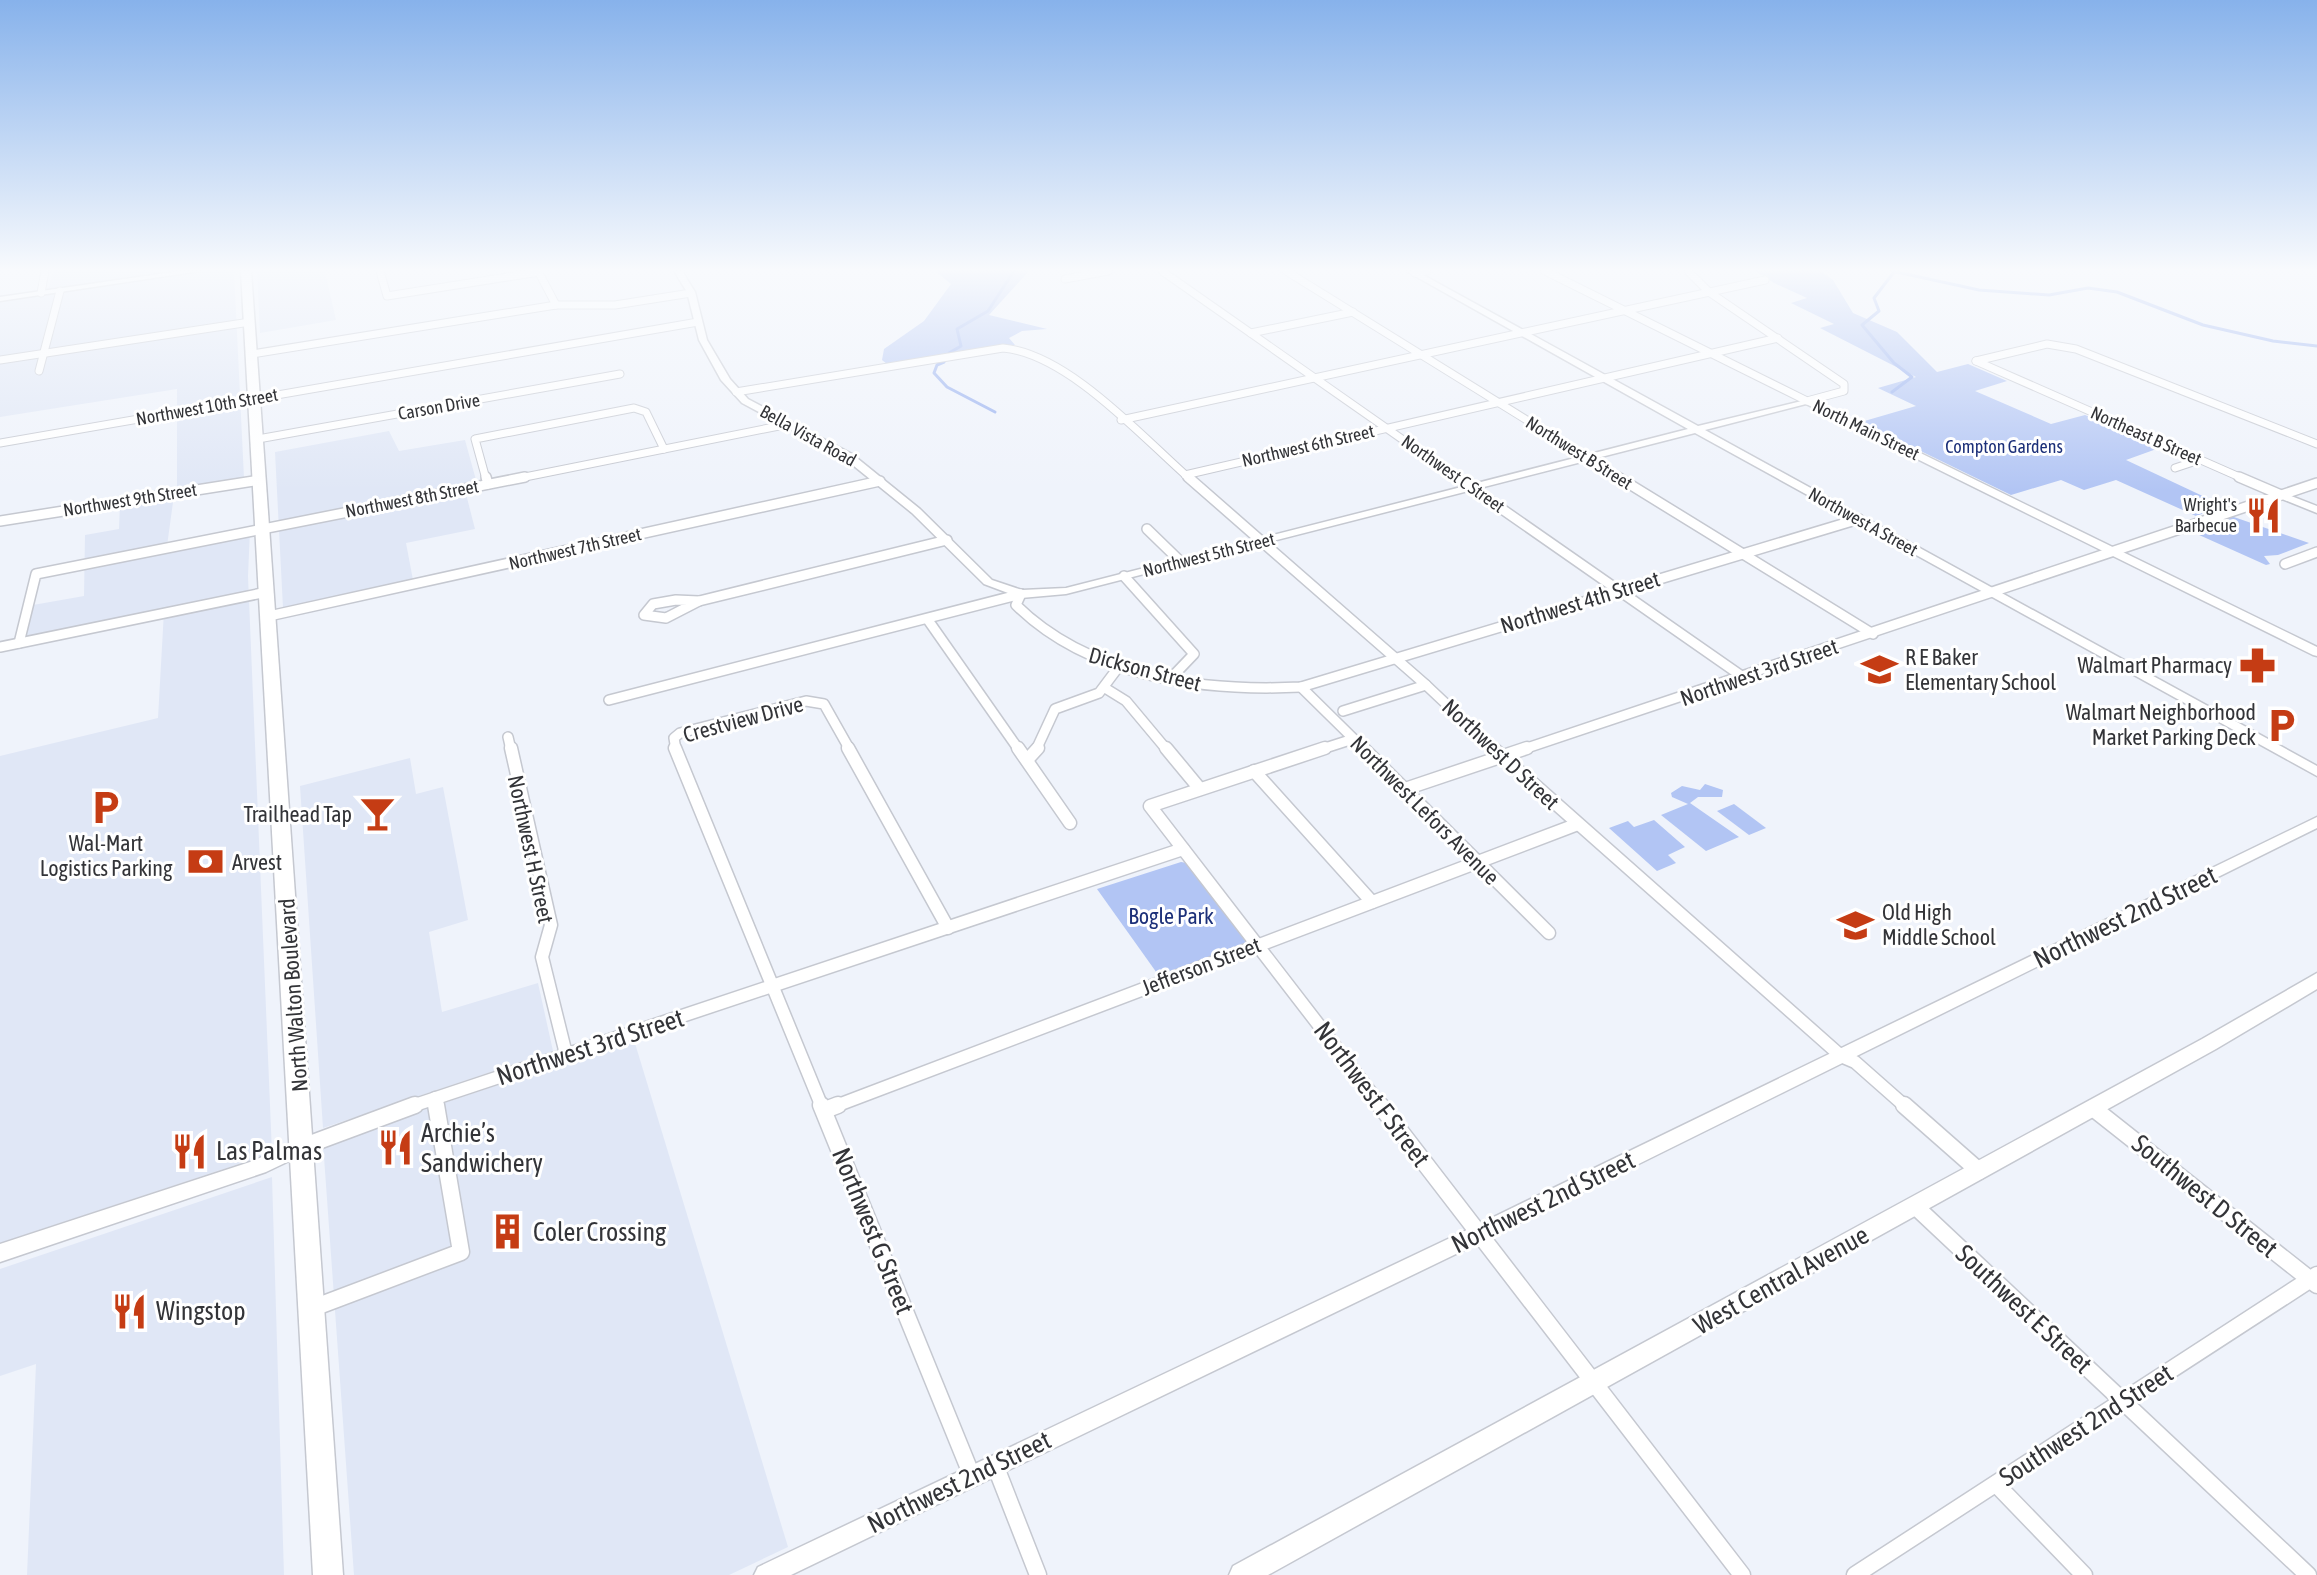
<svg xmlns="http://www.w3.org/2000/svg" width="2317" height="1575" viewBox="0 0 2317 1575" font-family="'Asap Condensed',sans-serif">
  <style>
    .built { fill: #e0e7f6 }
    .green { fill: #b2c5f4 }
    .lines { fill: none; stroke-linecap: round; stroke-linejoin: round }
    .stream { stroke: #96afef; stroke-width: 3 }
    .minor-far3-casing { stroke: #c5c8d0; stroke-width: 9 }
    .minor-far2-casing { stroke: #c5c8d0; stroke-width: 12 }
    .minor-far1-casing { stroke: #c5c8d0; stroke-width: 15 }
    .minor-casing { stroke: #c5c8d0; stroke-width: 19 }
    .tertiary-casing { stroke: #c5c8d0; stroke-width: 3 }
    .secondary-casing { stroke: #c5c8d0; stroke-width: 3 }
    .primary-casing { stroke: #c5c8d0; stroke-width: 3 }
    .minor-far3 { stroke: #fff; stroke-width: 7 }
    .minor-far2 { stroke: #fff; stroke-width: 9 }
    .minor-far1 { stroke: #fff; stroke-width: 12 }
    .minor { stroke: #fff; stroke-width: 16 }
    .tertiary { fill: #fff; fill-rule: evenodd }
    .secondary { fill: #fff; fill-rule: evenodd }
    .primary { fill: #fff; fill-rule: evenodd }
    .labels { text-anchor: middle; stroke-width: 6; stroke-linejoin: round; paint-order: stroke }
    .far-street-label { font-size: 18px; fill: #333438; stroke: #fff }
    .far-park-label { font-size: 18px; fill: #1c3079; stroke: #fff }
    .far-poi-label { font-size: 18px; fill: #333438; stroke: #fff; text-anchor: end }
    .street-label { font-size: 22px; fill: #333438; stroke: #fff }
    .poi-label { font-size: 22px; fill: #333438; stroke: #fff; text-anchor: start }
    .park-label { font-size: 22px; fill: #1c3079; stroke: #fff }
    .near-street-label { font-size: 26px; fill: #333438; stroke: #fff }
    .near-poi-label { font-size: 26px; fill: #333438; stroke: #fff; text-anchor: start }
  </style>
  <rect width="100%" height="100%" fill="#eff3fb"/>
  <g class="built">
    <path d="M53,271H234L244,478L177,488V389L0,417V302L47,295Z"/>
    <path d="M257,271H329L325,272L336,320L260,333Z"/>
    <path d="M389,431L399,451L465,440L479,491L466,494L475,529L406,543L413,580L283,608L275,452Z"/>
    <path d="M174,495L167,546L250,530L248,576L272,1153L0,1243V756L158,718L164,611L26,639L33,605L84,596L85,535L119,529L120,504Z"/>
    <path d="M410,758L416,794L443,787L468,920L429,932L442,1012L538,983L553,1051L323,1128L300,786Z"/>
    <path d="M634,1040L788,1547L729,1575H354L323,1143Z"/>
    <path d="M272,1177L284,1575H27L36,1364L0,1376V1269Z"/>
  </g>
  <g class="green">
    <path d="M935,271H1029L989,315L1047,329L1022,331L1009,338L1015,345L887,364L882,360L884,349L924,321L951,284Z"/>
    <path d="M1756,271H1821L1833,280L1853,313L1897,332L1937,372L1968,364L2007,381L1975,391L2051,424L2085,415L2162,447L2126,460L2224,506L2196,516L2116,480L2084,490L2061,480L2011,495L1861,422L1916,406L1878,388L1916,377L1820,328L1834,324L1791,303L1807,298L1774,283Z"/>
    <path d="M2231,516L2309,543L2278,555L2264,556L2270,564L2266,565L2188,530Z"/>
    <path d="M1705,784L1723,790L1722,797H1698L1690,803L1739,837L1706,851L1661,815L1688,804L1672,797L1671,793L1682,786L1700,790Z"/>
    <path d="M1734,804L1766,828L1749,835L1717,811Z"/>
    <path d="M1654,820L1685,847L1668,855L1676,863L1657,871L1609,828L1628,821L1634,827Z"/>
    <path d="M1181,862L1187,863L1247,939L1246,943L1159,976L1097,889Z"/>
  </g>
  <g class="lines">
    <g class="stream">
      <path d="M1892,271L1979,290L2049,295L2088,288L2117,292L2203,325L2273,341L2317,346"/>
      <path d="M949,353L961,346L957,329L988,311L1014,271"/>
      <path d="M944,362L937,365L934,373L947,387L995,412"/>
      <path d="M1892,392L1912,377L1894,363L1862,325L1879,311L1874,298L1894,272"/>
    </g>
    <defs>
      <g id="minor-far3">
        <path d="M380,271L387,296L539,272"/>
        <path d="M538,271L556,305"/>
        <path d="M1162,271L1459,479"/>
        <path d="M1286,271L1622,479"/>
        <path d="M1545,271L1807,401L1844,391V384L1709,292L1688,271"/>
        <path d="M1415,273L1427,271"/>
        <path d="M1065,279L1108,271"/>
        <path d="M41,293L45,271"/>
        <path d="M1251,333L1353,312"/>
        <path d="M252,354L556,305H615L691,293"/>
        <path d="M0,360L250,322"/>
        <path d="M1976,361L2047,344L2076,349L2317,444"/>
        <path d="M1976,361L2244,479"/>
        <path d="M39,371L60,291"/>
        <path d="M736,392L1003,348C1068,354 1141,436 1190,479"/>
        <path d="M1121,420L1765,280"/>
        <path d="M258,439L620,374"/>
        <path d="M0,443L698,322"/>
        <path d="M2175,468L2199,460"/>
        <path d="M1185,475L1778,338"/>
        <path d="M486,479L475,439L634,408L646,412L664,449"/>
        <path d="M515,479L789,424"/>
      </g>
      <g id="minor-far2">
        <path d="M486,477L488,484"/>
        <path d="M1188,477L1426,685L1495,750"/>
        <path d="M1456,477L1743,677"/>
        <path d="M1618,477L1873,634"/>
        <path d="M2239,477L2281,495"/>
        <path d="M0,521L260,480"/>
        <path d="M1147,529L1181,562"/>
        <path d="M2285,564L2317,552"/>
        <path d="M1124,576L1194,654L1172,677"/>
        <path d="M1021,594L1016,605C1089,677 1202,692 1301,687L1859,519"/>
        <path d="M676,600L699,601L666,618L644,615L653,604Z"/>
        <path d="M699,601L947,540"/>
        <path d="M269,616L880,481"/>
        <path d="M928,620L1019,750"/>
        <path d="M19,643L36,574L525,477"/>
        <path d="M0,647L267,592"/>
        <path d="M1301,687L1365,750"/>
        <path d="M1105,688L1126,701L1167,750"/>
        <path d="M609,700L1021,594"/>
        <path d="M1343,711L1426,685"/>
        <path d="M508,737L511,750"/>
        <path d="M676,750L674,738L680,733L806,701L824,704L850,750"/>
        <path d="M1036,750L1055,709L1099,693L1120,665"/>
        <path d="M1319,750L1353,739"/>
        <path d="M1521,750L2317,483"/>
      </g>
      <g id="minor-far1">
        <path d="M511,748L551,925L542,957L566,1054"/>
        <path d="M675,748L822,1107"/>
        <path d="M848,748L948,928"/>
        <path d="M1018,748L1070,823"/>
        <path d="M1166,748L1200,789"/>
        <path d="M1325,748L1150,806L1382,1107"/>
        <path d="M1363,748L1549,933"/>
        <path d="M1493,748L1841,1056L1855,1062L1906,1107"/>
        <path d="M1027,760L1038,748"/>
        <path d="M1254,771L1372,902"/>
        <path d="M1405,789L1527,748"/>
        <path d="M435,1098L437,1107"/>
        <path d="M409,1107L1183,849"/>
        <path d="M833,1107L1578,824"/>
      </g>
      <g id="minor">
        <path d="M821,1105L972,1476"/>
        <path d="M1380,1105L1742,1575"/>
        <path d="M1904,1105L1979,1171"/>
        <path d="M2093,1108L2317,1285"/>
        <path d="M825,1110L838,1105"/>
        <path d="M302,1147L415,1105"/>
        <path d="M1915,1206L2308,1575"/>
        <path d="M313,1308L461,1252L436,1105"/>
        <path d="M995,1465L1038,1575"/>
        <path d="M1996,1484L2084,1575"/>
        <path d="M1855,1575L2317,1275"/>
      </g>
      <g id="tertiary">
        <path d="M180,271H200L0,301V297Z"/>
        <path d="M674,271H682L695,292L707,340L730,379L748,399L852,454L920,509L992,580L1022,590L1066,588L1688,429L1406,271H1416L1698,426L1810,399L2317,647V656L2313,655L1806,404L1705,430L2317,766V776L1695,433L1066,594L1021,598L984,584L912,513L844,458L742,403L721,380L699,340L687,292Z"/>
        <path d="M2281,492L2317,506V513L2277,497L2276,495Z"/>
        <path d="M2317,817V828L1485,1240L791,1575H754L758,1567L1471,1228Z"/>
        <path d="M302,1139L308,1142L311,1147L308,1152L266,1172L0,1262V1244L253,1161Z"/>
      </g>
      <path id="secondary" d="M2317,973V989L2216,1049L1268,1575H1229L1233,1566L2202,1039Z"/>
      <path id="primary" d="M241,271H251L343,1575H313Z"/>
    </defs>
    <use href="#minor-far3" class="minor-far3-casing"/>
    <use href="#minor-far2" class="minor-far2-casing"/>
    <use href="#minor-far1" class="minor-far1-casing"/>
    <use href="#minor" class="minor-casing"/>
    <use href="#tertiary" class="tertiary-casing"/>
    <use href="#secondary" class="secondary-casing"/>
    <use href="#primary" class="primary-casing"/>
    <use href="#minor-far3" class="minor-far3"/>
    <use href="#minor-far2" class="minor-far2"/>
    <use href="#minor-far1" class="minor-far1"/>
    <use href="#minor" class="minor"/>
    <use href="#tertiary" class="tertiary"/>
    <use href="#secondary" class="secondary"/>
    <use href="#primary" class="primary"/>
  </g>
  <linearGradient id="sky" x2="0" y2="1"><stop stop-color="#87b2eb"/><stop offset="0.55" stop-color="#f8fafd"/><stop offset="1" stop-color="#f8fafd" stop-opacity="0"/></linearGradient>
  <rect width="2317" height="491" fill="url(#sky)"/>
  <defs>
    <symbol id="restaurant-bare" viewBox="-9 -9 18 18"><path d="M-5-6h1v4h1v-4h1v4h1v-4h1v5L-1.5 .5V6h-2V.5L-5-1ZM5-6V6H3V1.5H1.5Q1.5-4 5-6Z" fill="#c53c14" stroke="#fff" stroke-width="2.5" paint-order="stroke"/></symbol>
    <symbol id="pharmacy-bare" viewBox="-9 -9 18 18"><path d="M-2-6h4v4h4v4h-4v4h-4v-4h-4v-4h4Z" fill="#c53c14" stroke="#fff" stroke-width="2.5" paint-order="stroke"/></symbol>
    <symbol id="school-bare" viewBox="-9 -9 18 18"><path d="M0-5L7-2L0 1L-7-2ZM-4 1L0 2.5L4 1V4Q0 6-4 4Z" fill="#c53c14" stroke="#fff" stroke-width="2.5" paint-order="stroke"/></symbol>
    <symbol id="parking-bare" viewBox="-9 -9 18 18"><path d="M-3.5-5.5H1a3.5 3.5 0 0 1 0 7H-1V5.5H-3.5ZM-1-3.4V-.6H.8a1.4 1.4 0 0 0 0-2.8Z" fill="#c53c14" stroke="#fff" stroke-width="2.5" paint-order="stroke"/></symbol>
    <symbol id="bar-bare" viewBox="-9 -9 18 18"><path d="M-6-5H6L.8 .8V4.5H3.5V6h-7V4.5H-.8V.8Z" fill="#c53c14" stroke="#fff" stroke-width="2.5" paint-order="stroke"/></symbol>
    <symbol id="bank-bare" viewBox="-9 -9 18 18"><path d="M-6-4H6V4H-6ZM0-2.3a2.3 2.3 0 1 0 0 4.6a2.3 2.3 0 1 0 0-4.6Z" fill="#c53c14" stroke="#fff" stroke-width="2.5" paint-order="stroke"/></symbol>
    <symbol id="building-bare" viewBox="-9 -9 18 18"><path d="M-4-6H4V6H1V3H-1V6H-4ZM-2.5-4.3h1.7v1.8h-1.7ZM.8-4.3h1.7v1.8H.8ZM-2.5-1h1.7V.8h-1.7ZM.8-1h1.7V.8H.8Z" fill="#c53c14" stroke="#fff" stroke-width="2.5" paint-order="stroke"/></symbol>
  </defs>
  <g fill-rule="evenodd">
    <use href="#restaurant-bare" x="2238" y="490" width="51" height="51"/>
    <use href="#pharmacy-bare" x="2232" y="640" width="51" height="51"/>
    <use href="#school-bare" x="1854" y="644" width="51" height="51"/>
    <use href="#parking-bare" x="2256" y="700" width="51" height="51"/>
    <use href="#parking-bare" x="80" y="782" width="51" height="51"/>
    <use href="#bar-bare" x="352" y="788" width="51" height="51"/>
    <use href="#bank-bare" x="180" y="836" width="51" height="51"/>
    <use href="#school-bare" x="1830" y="900" width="51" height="51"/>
    <use href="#restaurant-bare" x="370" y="1122" width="51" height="51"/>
    <use href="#restaurant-bare" x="164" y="1126" width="51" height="51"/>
    <use href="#building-bare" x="482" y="1206" width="51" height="51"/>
    <use href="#restaurant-bare" x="104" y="1286" width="51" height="51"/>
  </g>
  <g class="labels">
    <g class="far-street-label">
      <text transform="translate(207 407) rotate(-10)" y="6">Northwest 10th Street</text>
      <text transform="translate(439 407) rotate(-10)" y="6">Carson Drive</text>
      <text transform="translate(1866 430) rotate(26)" y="6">North Main Street</text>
      <text transform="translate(808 436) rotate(29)" y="6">Bella Vista Road</text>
      <text transform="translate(2146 436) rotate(24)" y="6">Northeast B Street</text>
      <text transform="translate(1308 446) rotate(-13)" y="6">Northwest 6th Street</text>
      <text transform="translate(1579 453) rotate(32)" y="6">Northwest B Street</text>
      <text transform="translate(1453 474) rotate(35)" y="6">Northwest C Street</text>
      <text transform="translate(412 499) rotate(-11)" y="6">Northwest 8th Street</text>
      <text transform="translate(130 500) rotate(-9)" y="6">Northwest 9th Street</text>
      <text transform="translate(1863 522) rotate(29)" y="6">Northwest A Street</text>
      <text transform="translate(575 549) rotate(-13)" y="6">Northwest 7th Street</text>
      <text transform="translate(1209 555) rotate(-14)" y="6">Northwest 5th Street</text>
    </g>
    <g class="far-park-label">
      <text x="2004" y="453">Compton Gardens</text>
    </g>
    <g class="far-poi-label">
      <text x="2237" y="511">Wright's<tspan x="2237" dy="21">Barbecue</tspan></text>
    </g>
    <g class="street-label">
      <text transform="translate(1580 602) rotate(-17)" y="8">Northwest 4th Street</text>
      <text transform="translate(1145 669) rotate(15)" y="8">Dickson Street</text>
      <text transform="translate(1759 672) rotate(-19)" y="8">Northwest 3rd Street</text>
      <text transform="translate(743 719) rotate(-15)" y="8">Crestview Drive</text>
      <text transform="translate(1501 754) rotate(43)" y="8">Northwest D Street</text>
      <text transform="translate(1425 810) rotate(45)" y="8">Northwest Lefors Avenue</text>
      <text transform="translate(531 849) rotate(78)" y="8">Northwest H Street</text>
      <text transform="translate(1201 966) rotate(-21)" y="8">Jefferson Street</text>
      <text transform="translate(293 995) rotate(-94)" y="8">North Walton Boulevard</text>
    </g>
    <g class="poi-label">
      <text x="1905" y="665">R E Baker<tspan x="1905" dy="25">Elementary School</tspan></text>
      <text x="2232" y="673" text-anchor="end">Walmart Pharmacy</text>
      <text x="2256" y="720" text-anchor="end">Walmart Neighborhood<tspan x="2256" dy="25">Market Parking Deck</tspan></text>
      <text x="352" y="822" text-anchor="end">Trailhead Tap</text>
      <text x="106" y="851" text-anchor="middle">Wal-Mart<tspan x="106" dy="25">Logistics Parking</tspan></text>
      <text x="232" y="870">Arvest</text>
      <text x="1882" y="920">Old High<tspan x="1882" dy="25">Middle School</tspan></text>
    </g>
    <g class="park-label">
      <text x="1171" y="924">Bogle Park</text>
    </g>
    <g class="near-street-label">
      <text transform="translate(2125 917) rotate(-26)" y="9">Northwest 2nd Street</text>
      <text transform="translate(590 1047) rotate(-18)" y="9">Northwest 3rd Street</text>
      <text transform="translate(1372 1094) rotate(53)" y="9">Northwest F Street</text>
      <text transform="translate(2205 1196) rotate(39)" y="9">Southwest D Street</text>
      <text transform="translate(1543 1202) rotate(-26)" y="9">Northwest 2nd Street</text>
      <text transform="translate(873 1231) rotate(68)" y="9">Northwest G Street</text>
      <text transform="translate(1781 1280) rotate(-29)" y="9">West Central Avenue</text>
      <text transform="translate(2024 1309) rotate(43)" y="9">Southwest E Street</text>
      <text transform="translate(2086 1425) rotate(-33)" y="9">Southwest 2nd Street</text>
      <text transform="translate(959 1482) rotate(-26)" y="9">Northwest 2nd Street</text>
    </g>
    <g class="near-poi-label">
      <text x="421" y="1142">Archie’s<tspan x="421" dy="30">Sandwichery</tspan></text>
      <text x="216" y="1160">Las Palmas</text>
      <text x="533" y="1241">Coler Crossing</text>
      <text x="156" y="1320">Wingstop</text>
    </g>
  </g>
</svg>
